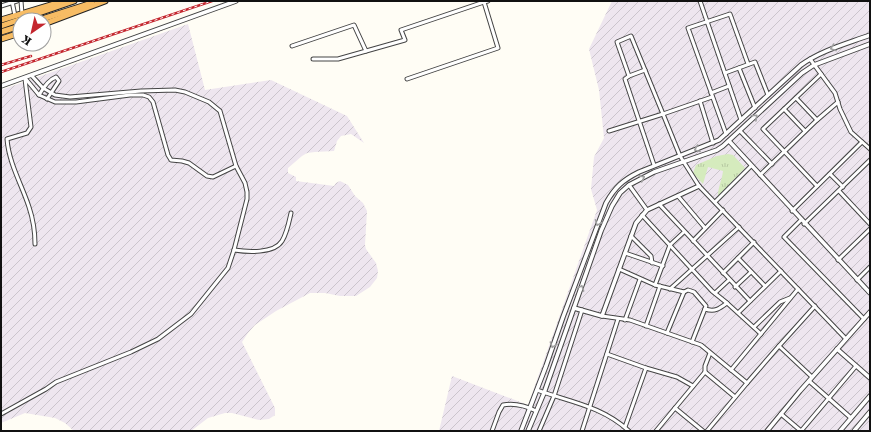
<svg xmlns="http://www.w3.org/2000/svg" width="871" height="432" viewBox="0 0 871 432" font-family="'Roboto Serif',serif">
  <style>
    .industrial { fill: url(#industrial-furrows) }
    .grass { fill: url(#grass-tufts) }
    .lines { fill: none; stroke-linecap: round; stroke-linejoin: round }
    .minor-casing { stroke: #444; stroke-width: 5 }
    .tertiary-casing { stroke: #444; stroke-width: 5.5 }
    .trunk-casing { stroke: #222; stroke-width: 7 }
    .minor { stroke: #fff; stroke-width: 3 }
    .tertiary { stroke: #fff; stroke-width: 3.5 }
    .trunk { stroke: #f7bc64; stroke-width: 5 }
    .rail-casing { stroke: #c4262e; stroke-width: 2.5 }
    .rail { stroke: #fff; stroke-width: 1; stroke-dasharray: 3; stroke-linecap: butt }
    .oneway { stroke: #a0a0a0 }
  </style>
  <defs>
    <pattern id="industrial-furrows" width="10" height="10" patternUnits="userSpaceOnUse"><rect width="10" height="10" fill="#eee6ef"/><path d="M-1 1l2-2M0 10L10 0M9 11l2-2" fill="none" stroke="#cbc4cc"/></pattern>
    <pattern id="grass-tufts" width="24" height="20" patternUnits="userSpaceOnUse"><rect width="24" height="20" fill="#d5ebbd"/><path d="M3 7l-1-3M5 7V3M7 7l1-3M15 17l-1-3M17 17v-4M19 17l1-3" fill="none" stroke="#b6c8a1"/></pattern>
  </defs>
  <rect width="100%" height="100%" fill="#fffdf5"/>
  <g class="industrial">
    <path d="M612,1H870V431H439L452,376L528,405L597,210L591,189L594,157L604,138L599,90L589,49Z"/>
    <path d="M188,24L205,90L271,80L347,116L364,143L351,134L341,136L337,141L334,151L315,152L307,153L302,156L288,168V173L296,177V181L334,186L336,183L340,181L348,185L355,196L363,203L367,211L365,245L366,249L376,263L378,271L377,278L370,287L356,296H340L325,293H310L276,311L255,325L248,333L242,342L275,408V415L269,419L259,420L232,413H225L208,418L191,431H74L65,423L55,418L25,413L1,423V90Z"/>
  </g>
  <path class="grass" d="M728,154L733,155L745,168L718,196C718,187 722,180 723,171L708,167L703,184L693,173L696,165L717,156Z"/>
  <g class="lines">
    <defs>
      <g id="minor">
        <path d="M12,1L15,16"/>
        <path d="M21,1L22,14"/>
        <path d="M700,1L741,120"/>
        <path d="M1,6L17,1"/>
        <path d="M292,46L354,25L366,51"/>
        <path d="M313,59H338L405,40L401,30L484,2"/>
        <path d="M810,59L835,93L840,109L851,132L870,149"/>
        <path d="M739,68L755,108"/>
        <path d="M725,73L755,62L768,95"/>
        <path d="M629,76L645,70"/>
        <path d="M25,78L39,95L55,102H76L130,95H143L149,97L153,102L168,155L171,160L182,161L189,163L207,176L213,177L236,166"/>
        <path d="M25,79L31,127L27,133L7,139C9,164 22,185 29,207C33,219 35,232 35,244"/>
        <path d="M407,79L498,48L484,2L488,1"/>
        <path d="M711,93L729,86"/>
        <path d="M39,95C43,88 48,80 56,77L59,81L47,99"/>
        <path d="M796,98L817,120"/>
        <path d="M700,101L713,143"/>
        <path d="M784,109L805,131"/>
        <path d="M609,131L663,114L680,156L699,186L846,339"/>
        <path d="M740,131L772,164"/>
        <path d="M726,134L688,28L730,14L748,64"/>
        <path d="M654,165L625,79L629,76L617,42L631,36L663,114L712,97"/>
        <path d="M830,174L843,187"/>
        <path d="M760,175L817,120L838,102"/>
        <path d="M629,185L647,210"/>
        <path d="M817,186L763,129L821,74"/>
        <path d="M839,191L870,224"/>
        <path d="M678,196L705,228"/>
        <path d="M715,202L751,166"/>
        <path d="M659,204L750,301"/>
        <path d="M792,211L862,142"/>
        <path d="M642,215L712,291L727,303"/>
        <path d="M801,220L784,237L864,319"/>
        <path d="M804,224L870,160"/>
        <path d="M631,236L651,256L652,263"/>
        <path d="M693,241L723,210"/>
        <path d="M234,250C247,252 274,254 282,241C287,233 289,222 291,213"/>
        <path d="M625,253L663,266"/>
        <path d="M738,258L765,286"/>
        <path d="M838,260L870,229"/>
        <path d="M619,269L655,285L684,292L667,333"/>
        <path d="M723,273L754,242"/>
        <path d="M857,280L870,267"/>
        <path d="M655,285L670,245L684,232"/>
        <path d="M735,287L751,272"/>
        <path d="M670,289L739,227"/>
        <path d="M684,292L688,290L694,292L706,306L692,342"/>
        <path d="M715,293L729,280"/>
        <path d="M705,309C715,312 719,309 727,303L761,334"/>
        <path d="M739,312L781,271"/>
        <path d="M602,316L630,320L701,345L747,383L779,346L812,377"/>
        <path d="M625,320L640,279"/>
        <path d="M646,326L660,286"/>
        <path d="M754,327L780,302L790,298"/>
        <path d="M779,346L815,306"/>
        <path d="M607,354L646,368L677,377L693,386"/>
        <path d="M731,370L798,289"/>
        <path d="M705,372V366L710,353"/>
        <path d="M809,381L851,418"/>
        <path d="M537,390C570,402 602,406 629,431"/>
        <path d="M1,414L46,389L56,382L131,352L158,339L191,314L228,268L234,250L247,199V192L245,183L236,166L220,111L209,102L185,92L175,90L141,91L70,97L55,95L43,88L32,76"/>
        <path d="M781,414L801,431"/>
        <path d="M625,427L646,368"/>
        <path d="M492,431L499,412L503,405C514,403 526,406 536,411"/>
        <path d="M539,431L554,396L582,310"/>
        <path d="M582,431L618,319"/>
        <path d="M656,431L675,408"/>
        <path d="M703,431L675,408L705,372L735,397"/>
        <path d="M707,431L747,383"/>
        <path d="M801,431L856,366"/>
      </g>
      <g id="tertiary">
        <path d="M1,86L236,1"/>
        <path d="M729,141L870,293"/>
        <path d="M574,308L602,316L636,223L647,210L699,186"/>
        <path d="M837,349L870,378"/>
        <path d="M521,431L546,366L563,317L606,203C615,187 623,180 639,172L719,140L801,65C822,50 846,44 870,35"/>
        <path d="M528,431L544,393L601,231L612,206L620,193L629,185L654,172L717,150L723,146L802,73L814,65L870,44"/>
        <path d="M767,431L800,391L870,312"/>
        <path d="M840,431L870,396"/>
        <path d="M854,431L870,412"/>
      </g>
      <g id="trunk">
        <path d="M1,20L64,1"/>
        <path d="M39,20L92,3"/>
        <path d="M44,24L105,1"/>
        <path d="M1,26L74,1"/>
        <path d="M1,32L20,26"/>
        <path d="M1,39L20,33"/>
      </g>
    </defs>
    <use href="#minor" class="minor-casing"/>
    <use href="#tertiary" class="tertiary-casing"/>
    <use href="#trunk" class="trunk-casing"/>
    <use href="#minor" class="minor"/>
    <use href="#tertiary" class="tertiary"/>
    <use href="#trunk" class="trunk"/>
    <defs>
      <g id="rail">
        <path d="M1,65L31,56"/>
        <path d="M1,72L212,1"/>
      </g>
    </defs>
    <use href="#rail" class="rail-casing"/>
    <use href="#rail" class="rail"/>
  </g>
  <defs><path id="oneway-chevron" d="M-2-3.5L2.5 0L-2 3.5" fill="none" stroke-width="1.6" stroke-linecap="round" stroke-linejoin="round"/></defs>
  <g class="oneway">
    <use href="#oneway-chevron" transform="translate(833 48) rotate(160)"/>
    <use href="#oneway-chevron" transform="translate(755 117) rotate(-43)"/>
    <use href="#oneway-chevron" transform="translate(697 149) rotate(159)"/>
    <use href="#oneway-chevron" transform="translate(642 178) rotate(-26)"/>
    <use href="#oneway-chevron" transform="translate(598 223) rotate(111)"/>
    <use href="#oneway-chevron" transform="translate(581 288) rotate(-70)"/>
    <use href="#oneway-chevron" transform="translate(553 345) rotate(109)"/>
  </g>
  <rect width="871" height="432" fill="none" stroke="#111111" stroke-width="4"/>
  <g transform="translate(32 32) rotate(214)"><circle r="19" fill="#ffffff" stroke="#a0a0a0"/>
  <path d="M0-3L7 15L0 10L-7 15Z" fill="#c4262e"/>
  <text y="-6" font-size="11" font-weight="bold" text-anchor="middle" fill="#111111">K</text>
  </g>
</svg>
